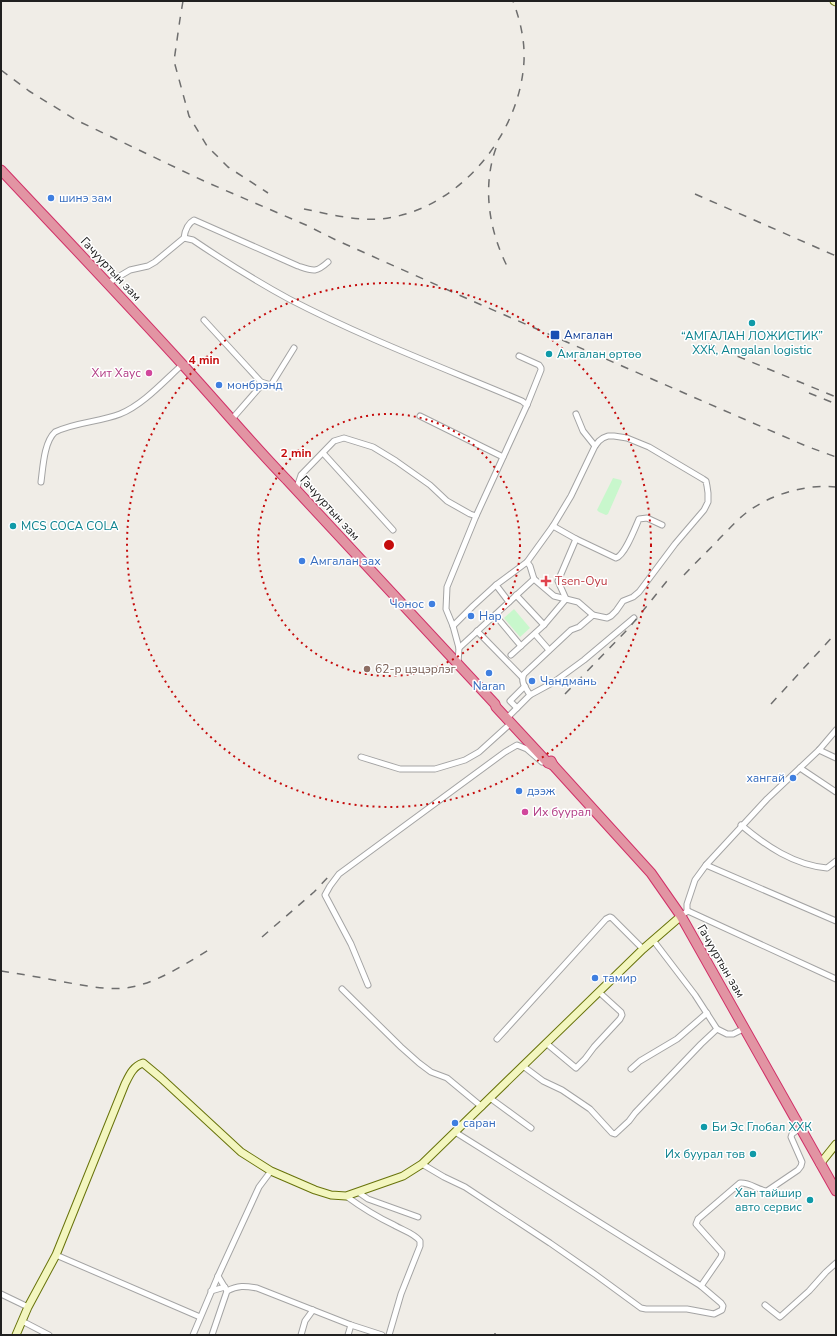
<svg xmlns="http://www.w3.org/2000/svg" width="837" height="1336" viewBox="0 0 837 1336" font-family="'Nunito Sans',sans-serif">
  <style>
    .park { fill: #c8f7cc }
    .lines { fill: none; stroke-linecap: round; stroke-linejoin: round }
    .street-casing { stroke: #a4a4a4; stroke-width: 7 }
    .secondary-casing { stroke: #68730b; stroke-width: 9 }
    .highway-casing { stroke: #d13168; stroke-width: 11 }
    .street { stroke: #fff; stroke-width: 5 }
    .secondary { stroke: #f3f6bf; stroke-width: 7 }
    .highway { stroke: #e294a3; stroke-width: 9 }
    .rail { stroke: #6e6e6e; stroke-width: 1.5; stroke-dasharray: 8 8; stroke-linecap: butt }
    .ring { fill: none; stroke: #c50c0c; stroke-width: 2; stroke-dasharray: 2 4 }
    .shop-dot { fill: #3f7fe0; stroke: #fff; stroke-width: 1.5 }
    .culture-dot { fill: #0f9aa8; stroke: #fff; stroke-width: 1.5 }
    .transit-dot { fill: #1a4fb4; stroke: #fff; stroke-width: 1.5 }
    .hotel-dot { fill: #d1479c; stroke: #fff; stroke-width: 1.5 }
    .health-dot { fill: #e0444e; stroke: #fff; stroke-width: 1.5 }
    .education-dot { fill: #8d6e63; stroke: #fff; stroke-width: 1.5 }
    .labels { text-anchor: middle; stroke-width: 3; stroke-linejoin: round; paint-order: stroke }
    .shop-label { font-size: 12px; fill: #366cbe; stroke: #fff; text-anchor: start }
    .street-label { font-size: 12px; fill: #202020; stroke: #fff }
    .transit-label { font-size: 12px; fill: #164399; stroke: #fff; text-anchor: start }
    .culture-label { font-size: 12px; fill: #0d838f; stroke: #fff; text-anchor: start }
    .hotel-label { font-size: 12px; fill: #b23c85; stroke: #fff; text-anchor: end }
    .health-label { font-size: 12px; fill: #be3a42; stroke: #fff; text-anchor: start }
    .education-label { font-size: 12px; fill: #785e54; stroke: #fff; text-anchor: start }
    .centre { fill: #c50c0c; stroke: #fff; stroke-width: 2 }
    .ring-label { font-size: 12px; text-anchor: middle; font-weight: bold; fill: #c50c0c; stroke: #fff; stroke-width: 3; stroke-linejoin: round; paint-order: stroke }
  </style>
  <rect width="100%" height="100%" fill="#f0ede7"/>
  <g class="park">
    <path d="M613,478L621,480L622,482L608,514L606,515L599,512L597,510Z"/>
    <path d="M514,609L530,628L520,637L504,618Z"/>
  </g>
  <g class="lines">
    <defs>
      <g id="street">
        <path d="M184,238L193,240C224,261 256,281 289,299C364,338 444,368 522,401L527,405"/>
        <path d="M108,283L130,270L148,266L155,262L184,238C185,230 187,224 194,220L298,266C313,271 316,273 328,262"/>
        <path d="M204,320L261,382L259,388L232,419"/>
        <path d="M261,382L271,385L294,348"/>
        <path d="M576,414L583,431L595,446"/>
        <path d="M420,416L503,457"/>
        <path d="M323,453L393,530"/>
        <path d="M41,482C43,467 44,442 55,432C75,422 100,422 120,414C143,405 165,380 183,364"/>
        <path d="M296,490L301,475L334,441L344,438L373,447L396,461L430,485L447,501L470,514L476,516"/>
        <path d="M576,539L616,558C625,555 635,528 639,519L647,518L662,525"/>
        <path d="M534,579L554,596L578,602L593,615"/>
        <path d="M516,595L544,625"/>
        <path d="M509,602L496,585L527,562"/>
        <path d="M495,615L521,646"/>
        <path d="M453,626L473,606L496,585"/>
        <path d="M477,631L522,677"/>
        <path d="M535,634L549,650"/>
        <path d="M459,648L534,579L530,566L527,562L553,526L571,496L595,446L599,441L603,438L608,436H614L627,438L649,447L703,479L706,481L707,486L708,493V502L704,510L675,544L639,592L633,597L623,601L616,611L611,616L607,618L593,615L579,627L571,630L524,674C520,682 526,688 530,695L510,715"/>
        <path d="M511,655L544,625L566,599L558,581L576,539L553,526"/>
        <path d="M458,663L459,648L453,626L446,609L447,587L476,516L527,405L541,370V368L539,365L519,356"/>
        <path d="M530,695L554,682L584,660L634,618"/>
        <path d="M517,708L510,701L525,686"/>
        <path d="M819,750L836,758"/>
        <path d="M361,757L400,769H435L465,760L479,752L511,723"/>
        <path d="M800,768L836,792"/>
        <path d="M741,825C766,846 794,865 827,868L836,861"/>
        <path d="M706,865L836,921"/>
        <path d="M687,911V904L695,880L706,865L767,799L819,750L836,730"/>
        <path d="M685,913L688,911L836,979"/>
        <path d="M653,940L695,995L717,1029L727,1034H733L745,1028"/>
        <path d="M368,985L351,944L325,895L330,886L339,874L505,752L517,745L527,749L542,762"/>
        <path d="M342,989L401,1047L419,1063L431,1072L447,1078L482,1107"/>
        <path d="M497,1039L606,919L610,917L612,918L643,949"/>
        <path d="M546,1043L576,1068L585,1059L594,1047L620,1019L622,1015L621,1012L599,992"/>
        <path d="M523,1066L543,1081L562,1090L590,1109L612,1133L615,1134L629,1121L635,1113L701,1044L717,1029"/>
        <path d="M631,1069L640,1061L677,1039L707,1013"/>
        <path d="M490,1098L531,1128"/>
        <path d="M422,1164L444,1177L465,1187L550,1243L596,1275L641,1308L646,1309H687L714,1314L722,1310L723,1306L721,1303L701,1286L455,1132"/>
        <path d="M358,1192L368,1199L418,1217"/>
        <path d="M346,1196C361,1207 377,1217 394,1225C402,1230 414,1233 420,1241V1246L401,1294L389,1335"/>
        <path d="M56,1255L200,1317"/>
        <path d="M218,1276L227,1291"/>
        <path d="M701,1286L721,1257L722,1253L696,1224L698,1219L740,1183C750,1182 757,1190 767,1191L798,1170L801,1166L802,1162L791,1137L792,1134L800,1128"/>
        <path d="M211,1291L225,1287"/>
        <path d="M1,1294L28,1307"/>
        <path d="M765,1305L780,1317L809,1291L826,1272L836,1263"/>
        <path d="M22,1321L49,1335"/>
        <path d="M193,1335L218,1276L259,1187L271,1171"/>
        <path d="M212,1335L227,1291C238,1285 245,1286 257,1288L351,1325L382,1335"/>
        <path d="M301,1335L305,1321L313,1310"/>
        <path d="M348,1335L351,1325"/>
      </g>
      <g id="secondary">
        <path d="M834,1L836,2"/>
        <path d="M820,1164L836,1144"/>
        <path d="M16,1335L28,1307L56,1255L125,1084C129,1076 133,1066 143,1063L161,1078L241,1152L271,1171L315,1190L331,1195L346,1196L403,1176L422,1164L643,949L681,916"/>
      </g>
      <g id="highway">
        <path d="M1,170C62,235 123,299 183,365C218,403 251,443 287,480L495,704L496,707L548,763L553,765"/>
        <path d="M551,761L553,765L651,873L681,916L836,1191"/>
      </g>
    </defs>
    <use href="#street" class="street-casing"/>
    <use href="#secondary" class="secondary-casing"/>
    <use href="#highway" class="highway-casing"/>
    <use href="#street" class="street"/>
    <use href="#secondary" class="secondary"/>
    <use href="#highway" class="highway"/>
    <g class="rail">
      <path d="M183,1L180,19L174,61L189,116L207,146L228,167L268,193"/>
      <path d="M1,70L29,91L76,120L206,182L306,225L336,240L477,303L806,446L836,457"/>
      <path d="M496,148C482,187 489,230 507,266"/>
      <path d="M695,194L836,256"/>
      <path d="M304,209C329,214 355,221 380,219C457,212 520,136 524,61C525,40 520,20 513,1"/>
      <path d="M708,344L836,397"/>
      <path d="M809,393L836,404"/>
      <path d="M684,575C696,562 709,550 721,537C729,529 737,520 746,513C771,494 805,484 836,487"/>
      <path d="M565,694L629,628L671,576"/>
      <path d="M771,704L836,633"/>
      <path d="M262,937L314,892L330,875"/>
      <path d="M1,971C22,974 43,978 64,982C88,986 112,992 136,986C162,980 190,961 212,948"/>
      <path d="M495,1333V1335"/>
    </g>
  </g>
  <g class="ring">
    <circle cx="389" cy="545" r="131"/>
    <circle cx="389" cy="545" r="262"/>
  </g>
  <g class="shop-dot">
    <circle cx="51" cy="198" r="4"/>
    <circle cx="219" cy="385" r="4"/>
    <circle cx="302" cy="561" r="4"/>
    <circle cx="432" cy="604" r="4"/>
    <circle cx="471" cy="616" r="4"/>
    <circle cx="489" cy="673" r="4"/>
    <circle cx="532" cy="681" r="4"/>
    <circle cx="793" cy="778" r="4"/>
    <circle cx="519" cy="791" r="4"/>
    <circle cx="595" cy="978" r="4"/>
    <circle cx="455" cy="1123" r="4"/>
  </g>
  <g class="culture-dot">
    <circle cx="752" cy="323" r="4"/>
    <circle cx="549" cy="354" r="4"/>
    <circle cx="13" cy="526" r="4"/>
    <circle cx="704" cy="1127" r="4"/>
    <circle cx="753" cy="1154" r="4"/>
    <circle cx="810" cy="1200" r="4"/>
  </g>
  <rect class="transit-dot" x="550" y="330" width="10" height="10" rx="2"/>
  <g class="hotel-dot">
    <circle cx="149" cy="373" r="4"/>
    <circle cx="525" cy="812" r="4"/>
  </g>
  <path class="health-dot" d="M544 575h4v4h4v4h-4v4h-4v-4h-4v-4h4z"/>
  <circle class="education-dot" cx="367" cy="669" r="4"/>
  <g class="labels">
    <g class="shop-label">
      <text x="59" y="202">шинэ зам</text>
      <text x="227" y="389">монбрэнд</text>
      <text x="310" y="565">Амгалан зах</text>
      <text x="424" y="608" text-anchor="end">Чонос</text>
      <text x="479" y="620">Нар</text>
      <text x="540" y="685">Чандмань</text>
      <text x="489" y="690" text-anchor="middle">Naran</text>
      <text x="785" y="782" text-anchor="end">хангай</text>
      <text x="527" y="795">дээж</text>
      <text x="603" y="982">тамир</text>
      <text x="463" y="1127">саран</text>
    </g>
    <g class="street-label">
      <text transform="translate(111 269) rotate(47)" y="4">Гачууртын зам</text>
      <text transform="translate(330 508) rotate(48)" y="4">Гачууртын зам</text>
      <text transform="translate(721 961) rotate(60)" y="4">Гачууртын зам</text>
    </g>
    <g class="transit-label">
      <text x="564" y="339">Амгалан</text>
    </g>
    <g class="culture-label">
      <text x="752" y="340" text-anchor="middle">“АМГАЛАН ЛОЖИСТИК”<tspan x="752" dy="14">ХХК, Amgalan logistic</tspan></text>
      <text x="557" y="358">Амгалан өртөө</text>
      <text x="21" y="530">MCS COCA COLA</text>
      <text x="712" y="1131">Би Эс Глобал ХХК</text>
      <text x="745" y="1158" text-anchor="end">Их буурал төв</text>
      <text x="802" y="1197" text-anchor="end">Хан тайшир<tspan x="802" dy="14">авто сервис</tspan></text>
    </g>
    <g class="hotel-label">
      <text x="141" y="377">Хит Хаус</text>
      <text x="533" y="816" text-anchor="start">Их буурал</text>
    </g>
    <g class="health-label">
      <text x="555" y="585">Tsen-Oyu</text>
    </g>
    <g class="education-label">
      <text x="375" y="673">62-р цэцэрлэг</text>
    </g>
  </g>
  <circle cx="389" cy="545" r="6" class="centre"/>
  <g class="ring-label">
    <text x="204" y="364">4 min</text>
    <text x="296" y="457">2 min</text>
  </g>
  <rect width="837" height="1336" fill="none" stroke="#202020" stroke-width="4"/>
</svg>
